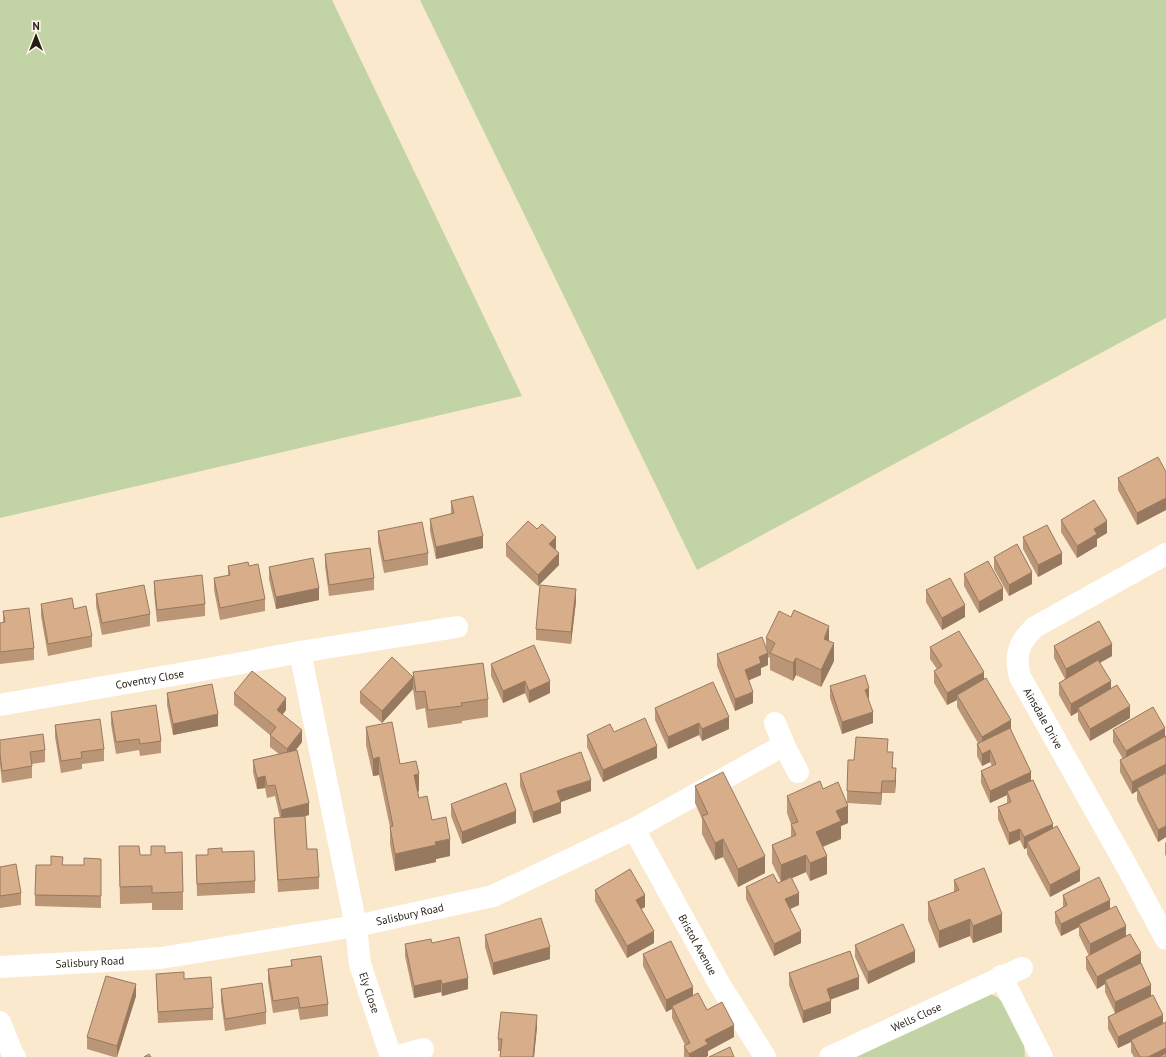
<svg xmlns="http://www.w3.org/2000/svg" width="1166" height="1057" viewBox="0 0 1166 1057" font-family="'PT Sans',sans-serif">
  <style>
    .green { fill: #c2d4a5 }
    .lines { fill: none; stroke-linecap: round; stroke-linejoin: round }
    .minor { stroke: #fff; stroke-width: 22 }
    .wall { fill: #ba9576 }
    .shaded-wall { fill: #977960 }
    .building { fill: #d8ad89; stroke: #977960 }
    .labels { text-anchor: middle; stroke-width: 4; stroke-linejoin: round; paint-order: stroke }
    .street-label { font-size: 11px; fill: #231d13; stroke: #fff8ed }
  </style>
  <rect width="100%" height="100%" fill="#fae9cd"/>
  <g class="green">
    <path d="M0,0H332L522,396L0,518Z"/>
    <path d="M420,0H1166V318L697,570Z"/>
    <path d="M991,994L997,997L1002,1002L1024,1045L1025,1057H849Z"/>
  </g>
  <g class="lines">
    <g class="minor">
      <path id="s1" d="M1166,554L1035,627C1019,642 1014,655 1020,677L1125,863L1166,939"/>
      <path id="s2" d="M300,652L356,926L360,964L391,1057"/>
      <path id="s3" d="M0,705L237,664L300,652L457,627"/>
      <path d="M784,745L798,772"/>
      <path id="s4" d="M634,829L720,985L765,1057"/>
      <path id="s5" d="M0,967L161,958L356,926L493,896L634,829L784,745L775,723"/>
      <path d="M1001,976L1042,1057"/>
      <path d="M0,1022L13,1055L15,1057"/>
      <path d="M394,1057L423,1049"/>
      <path id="s6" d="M830,1057L1022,968"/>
    </g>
  </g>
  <g class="wall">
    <path d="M1166,472V510L1137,525L1118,490V478Z"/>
    <path d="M451,501L483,548L436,559L430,531V519L451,514Z"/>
    <path d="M1061,520L1107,533L1097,539V546L1077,558L1061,532Z"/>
    <path d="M378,531L428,553V565L384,573L378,542Z"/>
    <path d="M1023,537L1062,564L1038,577L1023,549Z"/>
    <path d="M506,544L556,549L555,550L559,565L538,586L506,556Z"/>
    <path d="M325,554L374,578V590L329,596L325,566Z"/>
    <path d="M994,557L1032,584L1009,596L994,569Z"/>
    <path d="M228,566L265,599V611L220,620L214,590V578L228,576Z"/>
    <path d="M269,567L319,600L276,609L269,579Z"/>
    <path d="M964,574L1003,600L979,613L964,586Z"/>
    <path d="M154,581L205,604V616L157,622L154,593Z"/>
    <path d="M926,590L965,617L942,630L926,602Z"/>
    <path d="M96,594L150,614V626L102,635L96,606Z"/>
    <path d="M576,601L571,644L536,640V629Z"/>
    <path d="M41,604L74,609L92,636V647L48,656L41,616Z"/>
    <path d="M3,611L34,648V660L0,664V623H3Z"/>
    <path d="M766,638L829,641L834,661L821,687L796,675L793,681L770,670V658L768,657V665L761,668V675L749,680L753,703L735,711L717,666V654L766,648Z"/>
    <path d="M1054,646L1112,656L1100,663L1111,688L1130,718L1090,741L1078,720V712L1071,716L1059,695V683L1065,679L1054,658Z"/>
    <path d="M930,647L984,679L1011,729L1031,781L1053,828L1080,881L1050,897L1027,854V848L1024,849L1020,840L1009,845L998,819V807L1007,803V795L990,803L981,783V771L992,766L990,762L982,766L977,756V744L978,743L957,707V700L947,705L934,683V671L937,669L930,659Z"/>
    <path d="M491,664L550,693L529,703L525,693L503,703L491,676Z"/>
    <path d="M413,672L488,699V717L462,721V723L428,728L425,708L416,710L413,689L382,723L360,703V692L413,677Z"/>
    <path d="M830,686L873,723L842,734L830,698Z"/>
    <path d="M167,693L218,726L173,735L167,705Z"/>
    <path d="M234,693L286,710L282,715L302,742L295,751L309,815L305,816L307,849L319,877V889L278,892L274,830V818H280L275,796L267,798L265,788L257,789L253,772V760L279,754L270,747V735L234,705Z"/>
    <path d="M655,708L729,729L702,741L699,735L668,749L655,720Z"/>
    <path d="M111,712L161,741V753L140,756L139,750L116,754L111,724Z"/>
    <path d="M55,725L104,749V761L82,764V769L61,773L55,737Z"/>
    <path d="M366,727L400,764L419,791L418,792L419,798L432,820L450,856L436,859V862L395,871L390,844V827L379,775L373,776L366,745Z"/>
    <path d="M1113,730L1166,736V837L1158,842L1137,800V791L1132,794L1120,772V760L1123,759L1113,742Z"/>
    <path d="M614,732L657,758L603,782L587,747V735Z"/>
    <path d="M0,740L45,750V762L32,764V778L2,783L0,765Z"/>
    <path d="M888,752L893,768L896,780L895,793H882L881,805L847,803L848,823L841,826V839L823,847L827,874L810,881L806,872L792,878L799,905L790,909L801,943L774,956L746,899V887L778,883L781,882L772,863V845L791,837V824L787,813V796L823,789L847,802V791L854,760Z"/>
    <path d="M520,774L591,791L561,802V813L533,823L520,786Z"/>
    <path d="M695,786L765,873L738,887L723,857L715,860L702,834V819L695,803Z"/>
    <path d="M451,804L516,823L462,844L451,816Z"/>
    <path d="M1166,842V856L1165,855V843Z"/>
    <path d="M119,846L140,855H151L165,853L183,892V910H152V903L120,904Z"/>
    <path d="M222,852L255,881V893L197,896L196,855H208Z"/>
    <path d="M101,859V908L35,906V895L63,865H84Z"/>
    <path d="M0,867L21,893V905L0,908Z"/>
    <path d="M954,880L1002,932L973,943L970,936L939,948L928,920V902L954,892Z"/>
    <path d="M595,890L645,907L641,909L654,943L627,958L595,901Z"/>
    <path d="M1063,895L1110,908L1126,936L1141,963L1151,996L1163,1024L1166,1057H1134L1131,1052V1042L1118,1048L1108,1029V1017L1115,1013L1105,992V984L1097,989L1086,969V957L1089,956L1079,935V927L1061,936L1055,923V912L1063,907Z"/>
    <path d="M485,935L550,959L493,975L485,947Z"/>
    <path d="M432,943L468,989L442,996L441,992L414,998L405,956V944Z"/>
    <path d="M855,945L915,962L868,984L855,957Z"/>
    <path d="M643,954L693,995L734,1037L708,1051V1056L706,1057H684V1046L685,1045L672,1018V1009L666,1012L643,966Z"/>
    <path d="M291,960L328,1004V1016L300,1020L298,1009L273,1013L268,981V969L291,966Z"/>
    <path d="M789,973L859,989L831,999V1013L803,1023L789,985Z"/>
    <path d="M156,974L184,979L213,1008V1020L158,1023Z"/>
    <path d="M221,989L266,1012V1024L225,1031L221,1001Z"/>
    <path d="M136,996L117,1057H114L87,1049V1037Z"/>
    <path d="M537,1027L534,1057H500L501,1051H498V1039Z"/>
  </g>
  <g class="shaded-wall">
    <path d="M1166,498V510L1137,525V513Z"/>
    <path d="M1107,521V533L1097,539V546L1077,558V546L1094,529Z"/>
    <path d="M483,536V548L436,559V547Z"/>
    <path d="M556,537V549L549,556V544Z"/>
    <path d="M559,553V565L538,586V575Z"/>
    <path d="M1062,553V564L1038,577V565Z"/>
    <path d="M1032,572V584L1009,596V585Z"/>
    <path d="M319,588V600L276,609V597Z"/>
    <path d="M1003,588V600L979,613V602Z"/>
    <path d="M576,589V601L571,644V632Z"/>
    <path d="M965,605V617L942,630V618Z"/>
    <path d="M829,626V644L824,639Z"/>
    <path d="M834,643V661L821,687V670Z"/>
    <path d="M1112,644V656L1066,681V669Z"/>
    <path d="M768,653V665L761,668V675L745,682V670L759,657Z"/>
    <path d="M796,658V675L793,681V663Z"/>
    <path d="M984,672V684L957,695V700L947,705V693Z"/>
    <path d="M413,677V689L382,723V711Z"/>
    <path d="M525,681V693L503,703V691Z"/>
    <path d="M550,681V693L529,703V691Z"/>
    <path d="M1111,681V693L1078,708V712L1071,716V704Z"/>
    <path d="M869,688V700L865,690Z"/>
    <path d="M753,692V703L735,711V699Z"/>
    <path d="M286,698V710L277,722V710Z"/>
    <path d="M1130,706V718L1090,741V729Z"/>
    <path d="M873,712V723L842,734V722Z"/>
    <path d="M218,714V726L173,735V724Z"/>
    <path d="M729,717V729L702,741V729Z"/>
    <path d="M1011,720V732L982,749V737Z"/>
    <path d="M699,723V735L668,749V737Z"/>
    <path d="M1165,728V740L1126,763V751Z"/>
    <path d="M302,730V742L287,761V749Z"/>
    <path d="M657,746V758L603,782V770Z"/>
    <path d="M990,750V762L982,766V754Z"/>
    <path d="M379,757V775L373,776V759Z"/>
    <path d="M1166,764V776L1137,788V791L1132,794V782Z"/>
    <path d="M896,768V780L895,793V781Z"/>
    <path d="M1031,772V784L1007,791V795L990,803V791Z"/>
    <path d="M419,774V791L414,793V775Z"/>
    <path d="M265,776V788L257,789V778Z"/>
    <path d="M591,780V791L561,802V813L533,823V812L557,791Z"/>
    <path d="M882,781V793L881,805V793Z"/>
    <path d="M309,803V815L281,822V810Z"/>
    <path d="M848,806V823L841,826V839L816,849V832L836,811Z"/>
    <path d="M516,811V823L462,844V832Z"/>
    <path d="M1053,824V836L1027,842V848L1024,849V837Z"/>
    <path d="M1166,826V837L1158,842V830Z"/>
    <path d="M1020,829V840L1009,845V833Z"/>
    <path d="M450,839V856L436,859V862L395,871V854L435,842Z"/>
    <path d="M723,839V857L715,860V843Z"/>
    <path d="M806,855V872L781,883V865Z"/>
    <path d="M765,856V873L738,887V869Z"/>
    <path d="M827,856V874L810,881V863Z"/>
    <path d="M1080,869V881L1050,897V885Z"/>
    <path d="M799,893V905L785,911V899Z"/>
    <path d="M645,895V907L636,912V900Z"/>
    <path d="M1110,900V911L1079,924V927L1061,936V924Z"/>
    <path d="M1002,914V932L973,943V926Z"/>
    <path d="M970,919V936L939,948V931Z"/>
    <path d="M1126,926V938L1090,956V944Z"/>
    <path d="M654,931V943L627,958V946Z"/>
    <path d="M801,931V943L774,956V944Z"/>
    <path d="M550,947V959L493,975V963Z"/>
    <path d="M915,951V962L868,984V972Z"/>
    <path d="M1141,953V965L1105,980V984L1097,989V977Z"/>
    <path d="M859,977V989L827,1001V989Z"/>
    <path d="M468,978V989L442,996V984Z"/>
    <path d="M441,980V992L414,998V986Z"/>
    <path d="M136,984V996L117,1057V1046Z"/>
    <path d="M1151,985V997L1115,1014V1002Z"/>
    <path d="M693,987V999L672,1006V1009L666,1012V1000Z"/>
    <path d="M831,1001V1013L803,1023V1011Z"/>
    <path d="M537,1015V1027L534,1057H533Z"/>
    <path d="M1163,1015V1026L1131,1040V1042L1118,1048V1037Z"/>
    <path d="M734,1025V1037L708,1051V1056L706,1057H689V1054L705,1040Z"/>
    <path d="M1166,1048V1057H1148Z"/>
  </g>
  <g class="building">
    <path d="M1158,457L1166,472V498L1137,513L1118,478Z"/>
    <path d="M473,496L483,536L436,547L430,519L454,513L451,501Z"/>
    <path d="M1094,500L1107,521L1094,529L1097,534L1077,546L1061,520Z"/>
    <path d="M528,521L537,529L542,524L556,537L549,544L559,553L538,575L506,544Z"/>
    <path d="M422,522L428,553L384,561L378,531Z"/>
    <path d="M1047,525L1062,553L1038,565L1023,537Z"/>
    <path d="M1017,544L1032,572L1009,585L994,557Z"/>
    <path d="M370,548L374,578L329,585L325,554Z"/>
    <path d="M313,558L319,588L276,597L269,567Z"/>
    <path d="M988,561L1003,588L979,602L964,574Z"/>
    <path d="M248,562L249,566L258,564L265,599L220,608L214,578L230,575L228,566Z"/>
    <path d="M202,575L205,604L157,610L154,581Z"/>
    <path d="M950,578L965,605L942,618L926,590Z"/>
    <path d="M144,585L150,614L102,623L96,594Z"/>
    <path d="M540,585L576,589L571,632L536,629Z"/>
    <path d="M72,598L74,609L86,606L92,636L48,644L41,604Z"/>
    <path d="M29,608L34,648L0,652V623L5,622L3,611Z"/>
    <path d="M794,610L829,626L824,639L834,643L821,670L796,658L793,663L770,653L775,643L766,638L779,611L791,617Z"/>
    <path d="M1099,621L1112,644L1066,669L1054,646Z"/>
    <path d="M959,631L984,672L947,693L934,671L942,666L930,647Z"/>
    <path d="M762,637L768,653L759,657L761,663L745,670L753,692L735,699L717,654Z"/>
    <path d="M534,645L550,681L529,691L525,681L503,691L491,664Z"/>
    <path d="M392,657L413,677L382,711L360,692Z"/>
    <path d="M1098,660L1111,681L1071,704L1059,683Z"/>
    <path d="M483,663L488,699L461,703L462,706L428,710L425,691L416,692L413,672Z"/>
    <path d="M252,671L286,698L277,710L302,730L287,749L270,735L276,727L234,693Z"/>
    <path d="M865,675L869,688L865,690L873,712L842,722L830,686Z"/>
    <path d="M986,678L1011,720L982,737L957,695Z"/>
    <path d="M713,682L729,717L702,729L699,723L668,737L655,708Z"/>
    <path d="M212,684L218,714L173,724L167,693Z"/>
    <path d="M1117,685L1130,706L1090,729L1078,708Z"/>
    <path d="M156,705L161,741L140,744L139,739L116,742L111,712Z"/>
    <path d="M1153,707L1165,728L1126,751L1113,730Z"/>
    <path d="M645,718L657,746L603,770L587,735L610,724L614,732Z"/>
    <path d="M100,719L104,749L81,752L82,758L61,761L55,725Z"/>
    <path d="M392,722L400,764L416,761L419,774L414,775L419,798L427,796L432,820L446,817L450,839L435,842L436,845L395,854L390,827L393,826L379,757L373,759L366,727Z"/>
    <path d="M1010,728L1031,772L990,791L981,771L996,764L990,750L982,754L977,744Z"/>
    <path d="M43,734L45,750L30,752L32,766L2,771L0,753V740Z"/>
    <path d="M1166,736V764L1132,782L1120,760Z"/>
    <path d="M856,737L888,739L887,752H893L892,768H896L895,781H882L881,793L847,791L848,760H854Z"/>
    <path d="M297,750L309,803L281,810L275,785L267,786L265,776L257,778L253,760Z"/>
    <path d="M581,752L591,780L557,791L561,802L533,812L520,774Z"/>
    <path d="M723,772L765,856L738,869L723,839L715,843L702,816L708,814L695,786Z"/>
    <path d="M1166,773V826L1158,830L1137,788Z"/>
    <path d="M1033,780L1053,824L1024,837L1020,829L1009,833L998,807L1011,802L1007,791Z"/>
    <path d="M820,781L823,789L838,782L848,806L836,811L841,821L816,832L827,856L810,863L806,855L781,865L772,845L796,835L791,824L798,822L787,796Z"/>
    <path d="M506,783L516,811L462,832L451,804Z"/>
    <path d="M305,816L307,849H317L319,877L278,880L274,818Z"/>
    <path d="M1057,826L1080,869L1050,885L1027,842Z"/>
    <path d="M119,846H139L140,855H151V846H165V853L182,852L183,892L152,893V886L120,887Z"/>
    <path d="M222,848V852L254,851L255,881L197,884L196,855H208V849Z"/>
    <path d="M51,856L63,857L62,865H84V858L101,859V896L35,895L36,865H51Z"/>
    <path d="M16,864L21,893L0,896V867Z"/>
    <path d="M984,868L1002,914L973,926L970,919L939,931L928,902L959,890L954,880Z"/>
    <path d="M630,869L645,895L636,900L654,931L627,946L595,890Z"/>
    <path d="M773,874L778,883L791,877L799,893L785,899L801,931L774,944L746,887Z"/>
    <path d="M1099,877L1110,900L1061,924L1055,912L1067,905L1063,895Z"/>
    <path d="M1116,906L1126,926L1090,944L1079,924Z"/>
    <path d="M541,918L550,947L493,963L485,935Z"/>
    <path d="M903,924L915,951L868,972L855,945Z"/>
    <path d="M1130,934L1141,953L1097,977L1086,957Z"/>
    <path d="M459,937L468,978L442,984L441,980L414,986L405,944L431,939L432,943Z"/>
    <path d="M671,941L693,987L666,1000L643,954Z"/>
    <path d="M850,951L859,977L827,989L831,1001L803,1011L789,973Z"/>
    <path d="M321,956L328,1004L300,1008L298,997L273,1001L268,969L292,966L291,960Z"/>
    <path d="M1141,963L1151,985L1115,1002L1105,980Z"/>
    <path d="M184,972V979L211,977L213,1008L158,1012L156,974Z"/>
    <path d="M106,976L136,984L117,1046L87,1037Z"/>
    <path d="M262,983L266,1012L225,1019L221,989Z"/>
    <path d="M698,993L707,1010L722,1002L734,1025L705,1040L708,1044L689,1054L684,1046L690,1043L672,1006Z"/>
    <path d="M1153,995L1163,1015L1118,1037L1108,1017Z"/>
    <path d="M501,1012L537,1015L533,1057H500L502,1039H498Z"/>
    <path d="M1166,1022V1048L1148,1057H1140L1131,1040Z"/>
    <path d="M730,1047L734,1057H709Z"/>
    <path d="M1166,1053V1057H1159Z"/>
    <path d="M149,1054L151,1057H144Z"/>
  </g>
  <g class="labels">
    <g class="street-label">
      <text dy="4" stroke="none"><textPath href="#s3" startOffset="152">Coventry Close</textPath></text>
      <text dy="4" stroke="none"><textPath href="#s1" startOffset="253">Ainsdale Drive</textPath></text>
      <text dy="4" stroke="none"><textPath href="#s5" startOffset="414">Salisbury Road</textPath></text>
      <text dy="4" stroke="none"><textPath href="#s4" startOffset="132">Bristol Avenue</textPath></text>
      <text dy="4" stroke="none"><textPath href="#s5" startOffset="90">Salisbury Road</textPath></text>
      <text dy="4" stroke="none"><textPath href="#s2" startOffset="348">Ely Close</textPath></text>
      <text dy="4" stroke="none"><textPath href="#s6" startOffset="95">Wells Close</textPath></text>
    </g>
  </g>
  <g transform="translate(36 36)" stroke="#fff8ed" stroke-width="3" paint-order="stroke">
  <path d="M0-3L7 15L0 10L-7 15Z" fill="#231d13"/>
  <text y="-6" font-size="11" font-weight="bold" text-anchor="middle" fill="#231d13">N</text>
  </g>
</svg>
